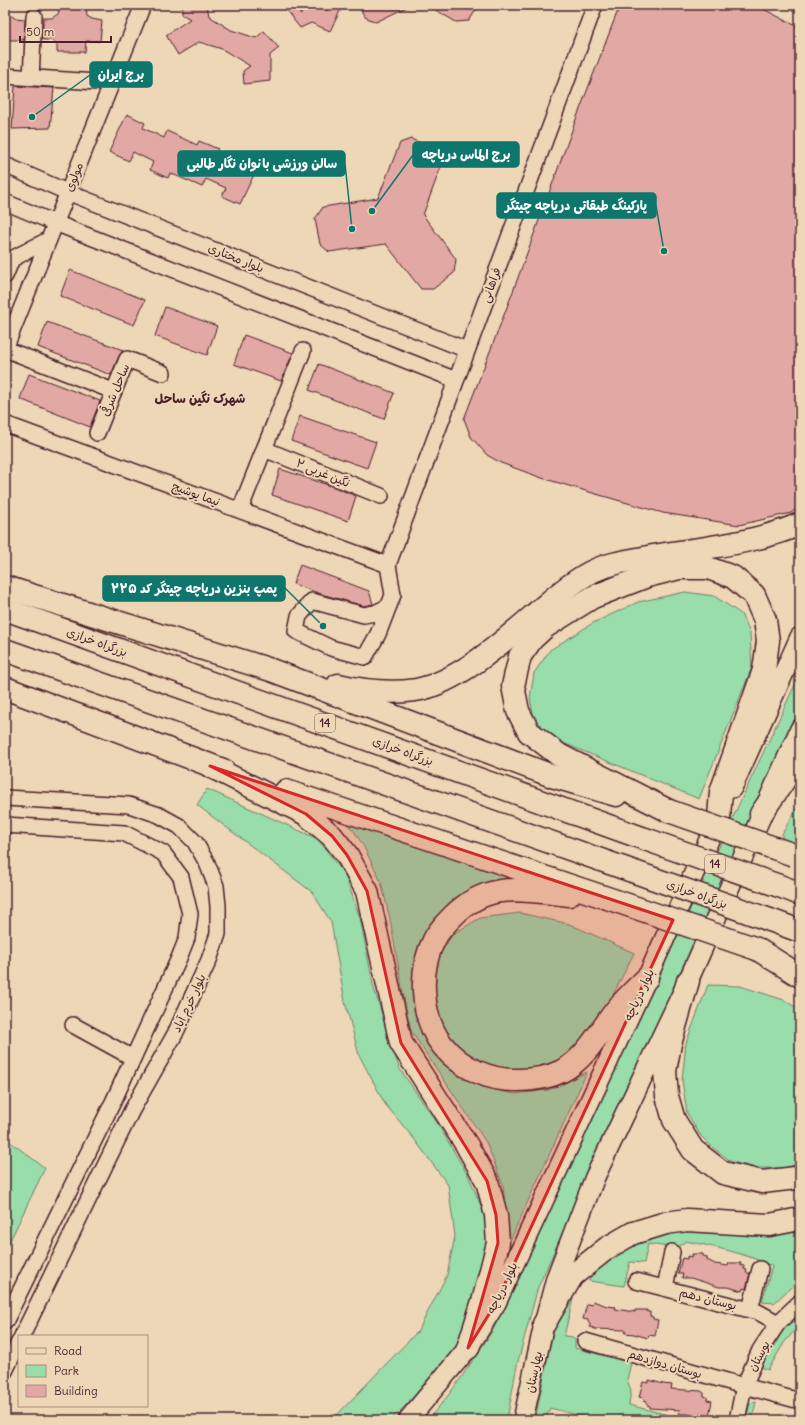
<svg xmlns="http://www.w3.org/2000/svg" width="805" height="1425" viewBox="0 0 805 1425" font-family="Delius,'Playpen Sans Arabic',sans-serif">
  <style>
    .green { fill: #98ddaa; stroke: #717e6a }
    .building { fill: #e2a8a4; stroke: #4a1f2b }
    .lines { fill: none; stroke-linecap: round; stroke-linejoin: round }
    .minor-casing { stroke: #4a1f2b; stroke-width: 18 }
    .major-casing { stroke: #4a1f2b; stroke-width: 22 }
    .highway-casing { stroke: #4a1f2b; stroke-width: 25 }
    .minor { stroke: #edd7b6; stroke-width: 15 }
    .major { stroke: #edd7b6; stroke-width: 19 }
    .highway { stroke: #edd7b6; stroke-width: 22 }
    .highway-bridge-casing { stroke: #4a1f2b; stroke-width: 25; stroke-linecap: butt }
    .highway-bridge { stroke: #edd7b6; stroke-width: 22 }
    .marked { fill: #d62828; fill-opacity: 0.2; stroke: #d62828; stroke-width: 3; stroke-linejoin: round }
    .labels { text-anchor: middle; stroke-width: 4; stroke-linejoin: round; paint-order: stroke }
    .shield { fill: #edd7b6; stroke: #7b5655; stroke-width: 1 }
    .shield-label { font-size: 11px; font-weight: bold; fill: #4a1f2b }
    .street-label { font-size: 12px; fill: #4a1f2b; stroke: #edd7b6 }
    .neighbourhood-label { font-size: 13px; font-weight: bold; fill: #4a1f2b; stroke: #edd7b6 }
    .leader { fill: none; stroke: #0f766e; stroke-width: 1.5 }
    .callout-dot { fill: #0f766e; stroke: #edd7b6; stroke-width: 1.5 }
    .callout { fill: #0f766e; stroke: #0f766e; stroke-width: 1.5 }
    .callout-label { font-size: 13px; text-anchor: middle; font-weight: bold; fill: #fff }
  </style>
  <rect width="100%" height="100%" fill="#edd7b6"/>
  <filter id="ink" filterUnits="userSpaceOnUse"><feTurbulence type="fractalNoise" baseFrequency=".025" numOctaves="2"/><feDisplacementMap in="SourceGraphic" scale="8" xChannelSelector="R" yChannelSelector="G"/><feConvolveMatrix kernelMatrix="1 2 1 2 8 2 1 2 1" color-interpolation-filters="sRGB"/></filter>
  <g filter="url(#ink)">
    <g class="green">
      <path d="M685,592L714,596L741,614L750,633L752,667L699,799L544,735L534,719L530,698L534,673L550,650L593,623L638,602Z"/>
      <path d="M800,674V708L538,1287L517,1365L507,1420H427C453,1393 472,1361 493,1330Z"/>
      <path d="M207,789L318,839L345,875L360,918L374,989L399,1068L436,1121L469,1177L491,1230L485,1282L460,1342L409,1402L391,1420H332L418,1331L447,1275L455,1236L448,1185L415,1140L385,1104L359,1055L345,1002L331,922L312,892L197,805Z"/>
      <path d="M800,802V845L782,839V834Z"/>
      <path d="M330,808L528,883L430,935L437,1054L455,1073L482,1087L515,1094L549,1090L587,1072L509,1243L503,1185L486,1142L423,1049L411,1031L405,1004L390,919L381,882L364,847L354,831Z"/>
      <path d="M520,913L569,924L634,953L602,1017L582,1046L550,1067L507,1070L486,1066L468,1056L451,1041L439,1017L433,986L438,957L453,934L480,918Z"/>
      <path d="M708,985L740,986L784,1000L800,1010V1163L784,1168H756L732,1162L713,1148L700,1135L687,1113L682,1080L686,1043Z"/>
      <path d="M5,1138L45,1168L5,1251Z"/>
      <path d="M695,1229L749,1236L778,1235L800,1231V1279L774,1303L762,1302L772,1266C744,1253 715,1247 686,1241L676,1248L648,1244L644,1263L630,1262L624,1286L589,1281L590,1276L596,1269L630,1245L660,1235Z"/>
      <path d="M566,1299H573L564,1336L573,1337L575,1340V1348L631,1363L627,1380L631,1390L629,1405L688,1420H596L550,1408L545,1420H535L552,1336Z"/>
      <path d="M800,1313V1324L784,1343L768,1370L761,1367L784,1329Z"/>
      <path d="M756,1402L752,1420H746L750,1403Z"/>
    </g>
    <g class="building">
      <path d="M182,5H207L209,16L231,30L256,38L264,31L279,48L270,55V81L244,84L243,71L250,66L222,49L199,42L178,55L166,35L190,19L182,14Z"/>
      <path d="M282,5H288L301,14L305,5H321L323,10L341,9L330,31L311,23L300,28Z"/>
      <path d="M358,5H411L376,22L365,17Z"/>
      <path d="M427,5H479L469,21L456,22Z"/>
      <path d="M620,5H756L800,28V506L791,513L739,525L663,513L603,496L542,478L501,463L487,455L471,437L464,419L512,294L575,122Z"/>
      <path d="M60,7L86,8L87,16L92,19L102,21L100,41H86L85,52H57V45L51,40H43V18H52L58,14Z"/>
      <path d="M5,10L16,18L25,19L24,40H5Z"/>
      <path d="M15,86L54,88L50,128L12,129Z"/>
      <path d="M127,114L145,123L143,128L164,138L167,131L197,145L199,141L218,149L215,154L237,164L240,158L258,166L240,204L222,196L226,188L206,179L202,187L170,173L168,178L150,170L153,162L133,152L129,161L109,152Z"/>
      <path d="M411,139L437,150L443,161L423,215L456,259L454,273L433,289H421L386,244L329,252L320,244L315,219L323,207L378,198L400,143Z"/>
      <path d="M70,270L145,300L134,325L60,296Z"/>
      <path d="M165,307L217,326L207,355L155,336Z"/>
      <path d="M47,322L123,350L119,356L111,375L38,347Z"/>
      <path d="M244,335L293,353L281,381L234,364Z"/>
      <path d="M319,364L394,393L384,419L309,390Z"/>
      <path d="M29,374L100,401L90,427L20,399Z"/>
      <path d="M300,416L376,442L367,468L291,441Z"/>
      <path d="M280,469L331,486L356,496L348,521L272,495Z"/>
      <path d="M300,565L369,591L373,604L364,606L321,594L293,584Z"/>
      <path d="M692,1254H703V1256L707,1257V1260L715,1264L728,1266L729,1263H741L740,1265L744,1266V1269L747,1270L746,1273H750L746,1289L743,1288L742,1291L728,1287H719L691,1278H682L683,1274H678L682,1258L687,1259V1256L691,1257Z"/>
      <path d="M593,1301L607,1306L616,1307L615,1309L635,1312V1310H647V1312H650V1316L653,1317V1319L658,1320L655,1336L649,1335L648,1338L634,1334L625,1333L626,1330L594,1329V1328L590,1327V1324L588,1322V1320L583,1319L587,1304L592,1305Z"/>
      <path d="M649,1380L663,1384L672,1385L671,1389L701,1391L704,1393V1396L707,1397V1400L712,1401L709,1416L703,1415L702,1418L688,1414H679L680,1410L650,1408V1406L647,1405V1402L644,1401V1398L639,1397L643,1382L649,1383Z"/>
    </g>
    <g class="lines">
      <defs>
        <g id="minor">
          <path d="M5,76L112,83"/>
          <path d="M31,78L34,16"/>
          <path d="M5,165L67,192L467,350"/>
          <path d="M5,202L55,223L456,380"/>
          <path d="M5,276L12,259L48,240"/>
          <path d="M5,349L143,5"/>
          <path d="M5,349L113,391"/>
          <path d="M5,424L388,565"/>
          <path d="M97,433L127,359L163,373"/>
          <path d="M264,449L381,496"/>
          <path d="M240,510L303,351"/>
          <path d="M388,565L595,5"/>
          <path d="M388,565L393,595L378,634L365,657L331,648L296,631L299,616L312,601L364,615L375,613L389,606"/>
          <path d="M5,798L129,805L159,815L179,826L195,842L207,863L216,886L218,906V934L209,960L175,1034L132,1110L22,1336"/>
          <path d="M5,825L124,833L163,853L181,877L190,914L187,938L179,958L113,1102L5,1322"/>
          <path d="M73,1025L133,1058"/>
          <path d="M636,1281L758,1312L778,1323"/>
          <path d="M665,1288L672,1252"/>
          <path d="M750,1310L760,1269"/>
          <path d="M585,1341L744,1386L800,1401"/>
          <path d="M5,1371L19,1342"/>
          <path d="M737,1420L744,1386L760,1350L778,1323L800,1302"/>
        </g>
        <g id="major">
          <path d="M732,788L800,637"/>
          <path d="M408,1420L468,1348L496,1303L647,978L721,813"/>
          <path d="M523,1420L544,1324L556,1278L595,1177L688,981L800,729"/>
        </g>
        <g id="highway">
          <path d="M5,587L271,670L555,777L616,795"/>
          <path d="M5,609L645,839"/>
          <path d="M5,650L632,871"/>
          <path d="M338,685C363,691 390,694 416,690C457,683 504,641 535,614C553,599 570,583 591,572C607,564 626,561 643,558C694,548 753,545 800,524"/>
          <path d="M5,688L223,770"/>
          <path d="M210,766L306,814L332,836L347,855L367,891L401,1043L466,1144L487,1181L496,1215L498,1243L484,1298L468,1348"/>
          <path d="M286,791L619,902"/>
          <path d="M669,811L559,755L529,732L518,711L513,686L520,656L532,639L545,627L593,597L647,576L679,568H708L733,577L754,595L765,620L768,641L764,670L721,792L719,817"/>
          <path d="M761,814L800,757"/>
          <path d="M785,888L800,894"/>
          <path d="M569,895C546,893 523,888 500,891C482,894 465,904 453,916C446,923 438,931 434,940C418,971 421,1019 443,1046C461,1068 490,1081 518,1080C533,1080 548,1078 562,1071C587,1058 600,1030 617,1009C626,998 637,988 647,978"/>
          <path d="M770,920L800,931"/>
          <path d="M757,949L800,976"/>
          <path d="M688,981L670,1044L665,1071L667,1096L674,1120L693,1150L723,1173L762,1182L796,1178L800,1176"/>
          <path d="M544,1324L572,1276L607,1248L633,1233L666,1223L687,1220L769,1225L800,1219"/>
        </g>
      </defs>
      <use href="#minor" class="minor-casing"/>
      <use href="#major" class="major-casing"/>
      <use href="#highway" class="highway-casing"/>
      <use href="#minor" class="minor"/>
      <use href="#major" class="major"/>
      <use href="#highway" class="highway"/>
      <defs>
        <g id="highway-bridge">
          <path d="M669,811L794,855"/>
          <path d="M645,839L785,888"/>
          <path d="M632,871L770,920"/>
          <path d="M619,902L757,949"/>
        </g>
      </defs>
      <use href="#highway-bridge" class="highway-bridge-casing"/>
      <use href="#highway-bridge" class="highway-bridge"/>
    </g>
  </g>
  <path class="marked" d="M210,766L673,920L496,1303L468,1348L498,1243L496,1215L487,1181L401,1043L367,891L347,855L332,836L306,814Z"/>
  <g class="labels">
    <g class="shield">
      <rect x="315" y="714" width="20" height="18" rx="3"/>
      <rect x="705" y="855" width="20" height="18" rx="3"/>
    </g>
    <g class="shield-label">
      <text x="325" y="727">14</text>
      <text x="715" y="868">14</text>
    </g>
    <g class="street-label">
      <text transform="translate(74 177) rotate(-68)" y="4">مولوی</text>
      <text transform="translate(236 258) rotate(22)" y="4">بلوار مختاری</text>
      <text transform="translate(491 285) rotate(-70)" y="4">فراهانی</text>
      <text transform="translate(115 390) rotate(-67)" y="4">ساحل شرقی</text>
      <text transform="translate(323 473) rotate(22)" y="4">نگین غربی ۲</text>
      <text transform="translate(196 494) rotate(20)" y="4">نیما یوشیج</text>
      <text transform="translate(97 642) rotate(20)" y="4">بزرگراه خرازی</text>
      <text transform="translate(403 751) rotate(20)" y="4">بزرگراه خرازی</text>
      <text transform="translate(697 894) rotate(20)" y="4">بزرگراه خرازی</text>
      <text transform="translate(639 995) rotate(-65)" y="4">بلوار دریاچه</text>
      <text transform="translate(189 1003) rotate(-65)" y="4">بلوار خرم آباد</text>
      <text transform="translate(502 1288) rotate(-64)" y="4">بلوار دریاچه</text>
      <text transform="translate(708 1299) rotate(14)" y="4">بوستان دهم</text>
      <text transform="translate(759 1356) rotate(-62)" y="4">بوستان</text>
      <text transform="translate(665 1364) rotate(16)" y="4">بوستان دوازدهم</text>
      <text transform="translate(534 1372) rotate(-78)" y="4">بهارستان</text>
    </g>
    <g class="neighbourhood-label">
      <text x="200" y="403">شهرک نگین ساحل</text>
    </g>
  </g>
  <path class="leader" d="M32 117L90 75M372 211L413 155M352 229L345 164M664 251L656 206M323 626L285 588"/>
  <g class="callout-dot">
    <circle cx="32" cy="117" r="4"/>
    <circle cx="372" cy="211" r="4"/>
    <circle cx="352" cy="229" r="4"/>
    <circle cx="664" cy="251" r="4"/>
    <circle cx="323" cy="626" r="4"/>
  </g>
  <g class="callout">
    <rect x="90" y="62" width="62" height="25" rx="4"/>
    <rect x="413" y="142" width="106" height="25" rx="4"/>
    <rect x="178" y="151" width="167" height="25" rx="4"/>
    <rect x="497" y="193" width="159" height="25" rx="4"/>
    <rect x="103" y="576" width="182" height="25" rx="4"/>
  </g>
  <g class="callout-label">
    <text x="121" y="79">برج ایران</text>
    <text x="466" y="159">برج الماس دریاچه</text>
    <text x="262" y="168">سالن ورزشی بانوان نگار طالبی</text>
    <text x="576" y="210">پارکینگ طبقاتی دریاچه چیتگر</text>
    <text x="194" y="593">پمپ بنزین دریاچه چیتگر کد ۲۲۵</text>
  </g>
  <rect width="805" height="1425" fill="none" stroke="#edd7b6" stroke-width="20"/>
  <rect x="10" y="10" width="785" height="1405" fill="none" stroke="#4a1f2b" stroke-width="1.5" filter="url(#ink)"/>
  <rect x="18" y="1335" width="130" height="72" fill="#edd7b6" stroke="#ac8d7e"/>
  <rect x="26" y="1348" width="20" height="6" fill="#edd7b6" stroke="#ac8d7e"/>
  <text x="54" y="1355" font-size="12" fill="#4a1f2b">Road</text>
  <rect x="26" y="1365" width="20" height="12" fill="#98ddaa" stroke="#ac8d7e"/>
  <text x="54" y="1375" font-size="12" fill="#4a1f2b">Park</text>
  <rect x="26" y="1385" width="20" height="12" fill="#e2a8a4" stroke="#ac8d7e"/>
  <text x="54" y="1395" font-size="12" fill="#4a1f2b">Building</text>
  <path d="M20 36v6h91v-6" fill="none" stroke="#4a1f2b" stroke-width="2"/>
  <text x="26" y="36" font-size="12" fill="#4a1f2b" stroke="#edd7b6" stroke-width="3" paint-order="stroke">50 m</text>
</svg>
